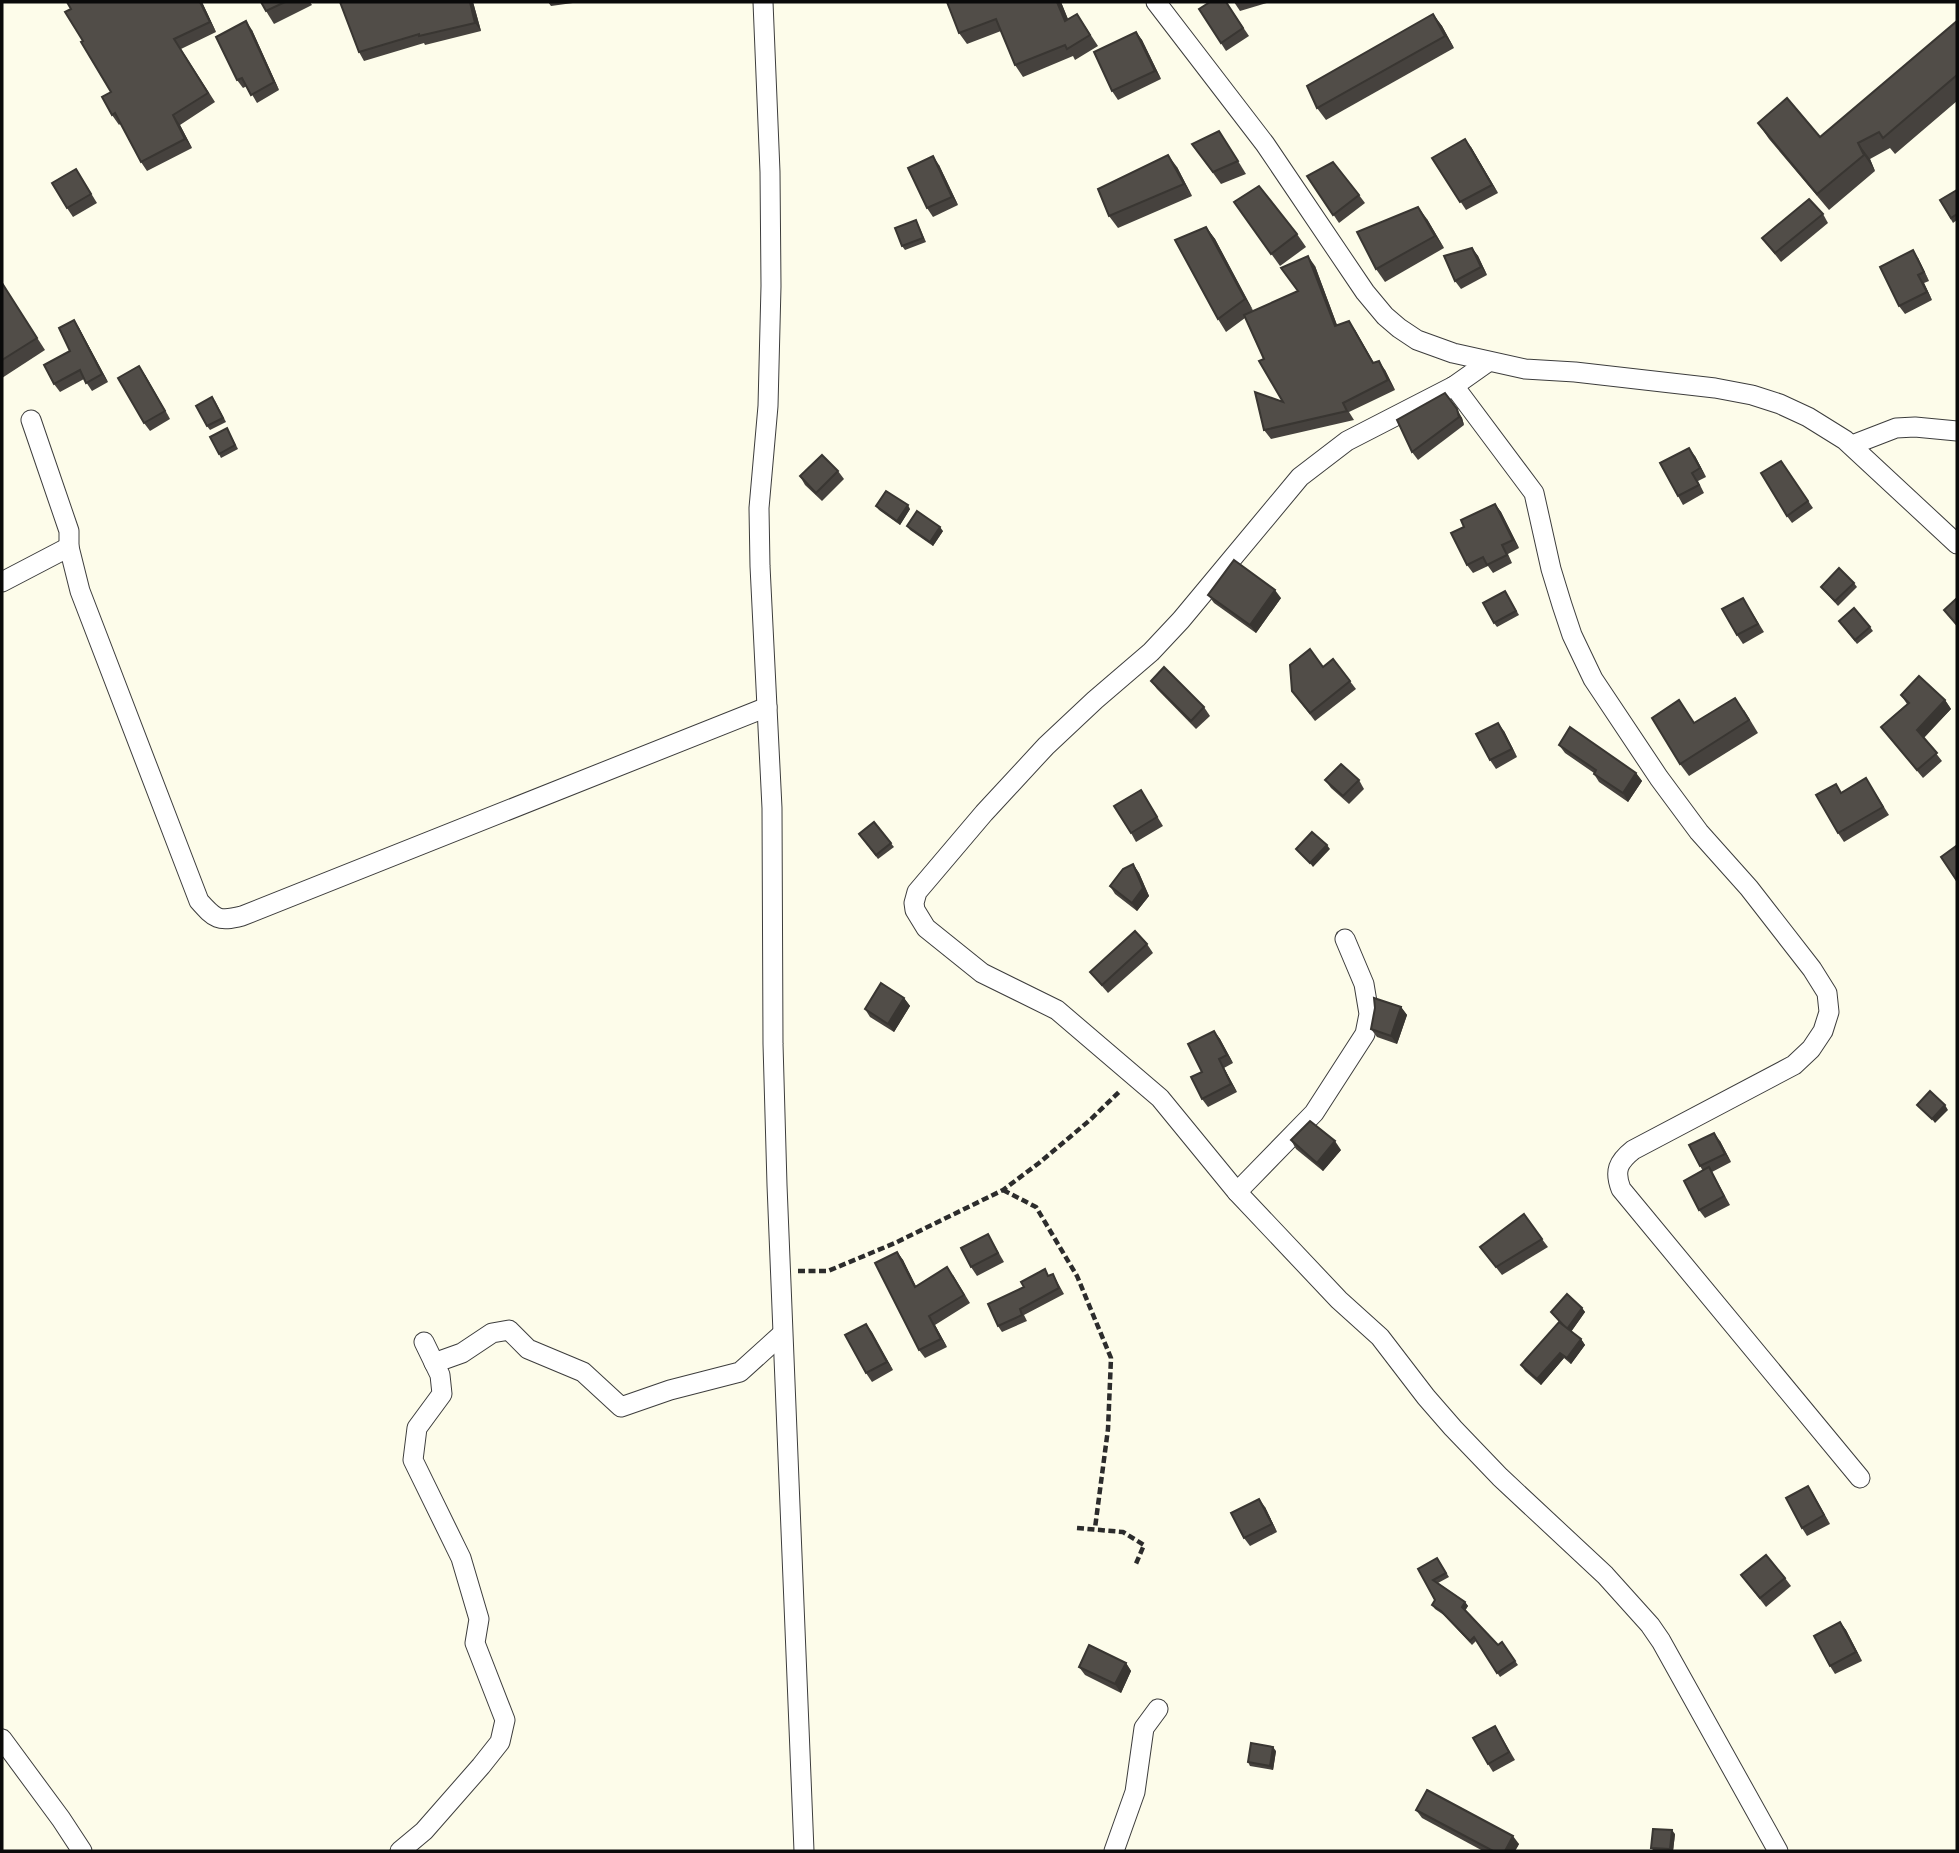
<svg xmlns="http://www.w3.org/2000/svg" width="1959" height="1853" viewBox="0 0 1959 1853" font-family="'IBM Plex Serif',serif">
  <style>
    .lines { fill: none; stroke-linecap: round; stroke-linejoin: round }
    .minor-casing { stroke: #3d3d3d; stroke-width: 21 }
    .path { stroke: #2c2c2c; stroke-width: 4.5; stroke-dasharray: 7 3.5; stroke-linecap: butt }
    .minor { stroke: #fff; stroke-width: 19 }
    .wall { fill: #46423e }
    .shaded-wall { fill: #393632 }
    .building { fill: #514d48; stroke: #393632; stroke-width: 2 }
  </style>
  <rect width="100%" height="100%" fill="#fdfcea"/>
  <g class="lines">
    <defs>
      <g id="minor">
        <path d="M763,2L770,172L771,286L768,406L759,508L760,566L772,808L773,1044L777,1185L804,1851"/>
        <path d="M1156,2L1265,144L1365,292L1385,316L1399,328L1417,340L1453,353L1525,369L1575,372L1715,388L1752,395L1780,404L1808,417L1845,440L1957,544"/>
        <path d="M1488,362L1454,386L1347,441L1300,477L1181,620L1151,652L1095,700L1046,746L984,813L917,892L914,903L915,910L926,928L982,973L1057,1010L1160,1098L1237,1192L1339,1300L1380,1337L1426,1397L1453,1428L1500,1477L1605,1575L1650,1625L1661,1641L1778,1851"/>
        <path d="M1454,386L1534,493L1551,569L1562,605L1572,635L1593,679L1659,778L1699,832L1749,888L1812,969L1827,993L1829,1012L1823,1031L1811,1049L1794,1065L1633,1150C1618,1162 1614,1171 1621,1189L1860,1478"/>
        <path d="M31,420L69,531V547L80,591L199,901C215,919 218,922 242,916L767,707"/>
        <path d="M1852,445L1896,428L1915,427L1957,431"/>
        <path d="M2,582L69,547"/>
        <path d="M1237,1192L1314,1113L1365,1034L1369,1014L1364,984L1345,939"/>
        <path d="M434,1363L462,1353L492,1333L509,1330L528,1349L583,1372L621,1407L670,1390L740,1372L782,1334"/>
        <path d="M2,1739L61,1819L82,1851"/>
        <path d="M400,1851L424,1831L481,1766L500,1742L505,1720L475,1643L479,1619L461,1558L413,1460L417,1428L442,1394L440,1375L424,1342"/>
        <path d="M1114,1851L1135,1792L1144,1728L1158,1709"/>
      </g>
    </defs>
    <use href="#minor" class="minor-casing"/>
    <g class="path">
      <path d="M1003,1190L1036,1207L1077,1276L1111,1358L1108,1429L1095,1528"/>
      <path d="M798,1271H828L895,1243L1003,1190L1039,1163L1090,1120L1120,1091"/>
      <path d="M1077,1528L1123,1532L1144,1545L1135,1566"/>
    </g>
    <use href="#minor" class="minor"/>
  </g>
  <g class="wall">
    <path d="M202,2L216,32L181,49L215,102L180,125L192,148L147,171L141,162L121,123L119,125L112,115L111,92L83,41L71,9Z"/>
    <path d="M261,2H310L312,5L274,24L266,11Z"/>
    <path d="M473,2L481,31L425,45L424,43L364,61L359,52Z"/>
    <path d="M548,2H580L551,6Z"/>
    <path d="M947,2H1061L1068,19L1077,14L1098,46L1075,60L1073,56L1023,77L1015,65L1001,31L967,44L959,33Z"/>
    <path d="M1226,2L1249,36L1226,51L1199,9Z"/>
    <path d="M1234,2H1270L1240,11Z"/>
    <path d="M1433,14L1442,26L1454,48L1326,120L1317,108Z"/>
    <path d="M1957,21V101L1895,154L1890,148L1870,159L1875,171L1829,210L1769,139L1758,123L1820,137Z"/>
    <path d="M252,30L279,90L257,103L247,86L243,88L237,80Z"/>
    <path d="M1136,32L1142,40L1161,79L1118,100L1112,91Z"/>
    <path d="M1227,143L1246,174L1221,184L1192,144Z"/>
    <path d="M1471,147L1498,193L1466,210L1432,158Z"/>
    <path d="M939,165L958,205L933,217L927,208Z"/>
    <path d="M1177,167L1192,196L1118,228L1109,216Z"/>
    <path d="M76,169L97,203L73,217L67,208Z"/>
    <path d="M1307,176L1359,195L1365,203L1339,223Z"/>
    <path d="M1957,190V220L1953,223L1940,200Z"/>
    <path d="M1234,202L1297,234L1306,247L1280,266Z"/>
    <path d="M1823,214L1828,223L1781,262L1762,238Z"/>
    <path d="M1427,219L1444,248L1385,282L1376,269Z"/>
    <path d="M916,220L918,224L926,242L905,250L902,246Z"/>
    <path d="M1206,227L1215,239L1253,311L1298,291L1315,266L1337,325L1355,330L1374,363L1385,370L1395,390L1349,412L1354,420L1271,439L1264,430L1283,402L1245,318L1226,332L1218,319Z"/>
    <path d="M1472,248L1478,256L1487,275L1461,289L1455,281Z"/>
    <path d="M1918,258L1929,281L1924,283L1932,300L1905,314L1899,306Z"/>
    <path d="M2,283L45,350L2,378Z"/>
    <path d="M74,320L79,328L108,382L92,391L84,379L60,392L54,384L70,351Z"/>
    <path d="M145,375L170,419L150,431L144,423Z"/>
    <path d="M1445,393L1462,418L1464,425L1418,460L1412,452Z"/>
    <path d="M215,401L226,422L210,430L207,426Z"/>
    <path d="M227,428L238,449L221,458L219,454Z"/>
    <path d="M1695,456L1706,477L1698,481L1704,493L1683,505L1678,496Z"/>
    <path d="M1781,461L1813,508L1792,523L1787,516Z"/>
    <path d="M838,471L844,479L822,501L805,485L800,476Z"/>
    <path d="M1495,504L1501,512L1519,548L1508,554L1512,563L1493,573L1488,566L1473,573L1467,565L1464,527Z"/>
    <path d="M876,506L910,509L900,525L879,510Z"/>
    <path d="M907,526L943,531L933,546L910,530Z"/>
    <path d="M1854,583L1857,587L1838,606L1821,587Z"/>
    <path d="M1505,591L1519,615L1497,627L1494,623Z"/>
    <path d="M1208,595L1281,598L1256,633L1214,603Z"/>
    <path d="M1743,598L1764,632L1743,644L1737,635Z"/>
    <path d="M1839,621L1870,627L1873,631L1857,644Z"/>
    <path d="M1333,659L1356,689L1315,721L1292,691Z"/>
    <path d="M1151,681L1204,707L1210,716L1196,729L1157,689Z"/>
    <path d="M1901,695L1945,700L1951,709L1924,738L1942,761L1923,778L1881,727L1907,704Z"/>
    <path d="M1744,710L1758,733L1689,776L1680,764L1694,723Z"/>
    <path d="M1504,731L1517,757L1496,769L1490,760Z"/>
    <path d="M1559,745L1636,773L1642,781L1628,802L1599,782L1594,774V773L1565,753Z"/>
    <path d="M1866,778L1889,815L1844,842L1838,833L1842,792Z"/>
    <path d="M1325,780H1359L1364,789L1349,804L1331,788Z"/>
    <path d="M1141,790L1163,826L1136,842L1131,833Z"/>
    <path d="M874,822L894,847L878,859L859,834Z"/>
    <path d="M1133,864L1139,873L1149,896L1137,911L1115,894L1110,886Z"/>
    <path d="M1147,944L1153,953L1108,993L1090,972Z"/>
    <path d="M904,998L910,1006L894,1032L870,1017L865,1009Z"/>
    <path d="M1401,1007L1407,1015L1397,1044L1377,1037L1371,1029Z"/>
    <path d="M1214,1031L1220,1039L1233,1063L1224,1068L1237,1092L1208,1107L1202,1099V1072Z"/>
    <path d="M1291,1140L1341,1150L1323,1171L1296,1149Z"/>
    <path d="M1720,1141L1731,1162L1712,1172L1730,1205L1705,1218L1699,1210L1703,1171L1700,1166Z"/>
    <path d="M988,1234L1004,1262L977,1276L971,1267Z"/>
    <path d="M1542,1239L1548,1247L1502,1275L1480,1247Z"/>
    <path d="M897,1252L903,1260L916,1286L953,1275L970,1303L935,1325L947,1347L925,1358L919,1350Z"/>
    <path d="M1053,1274L1064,1294L1024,1315L1027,1321L1002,1332L998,1326L1049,1276Z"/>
    <path d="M1582,1308L1585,1312L1571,1332L1581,1339L1585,1345L1571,1364L1564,1358L1541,1385L1525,1371L1521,1365L1560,1323L1551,1312Z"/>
    <path d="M866,1324L893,1370L872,1382L866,1373Z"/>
    <path d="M1808,1486L1830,1524L1807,1536L1802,1528Z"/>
    <path d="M1265,1507L1277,1532L1250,1546L1244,1538Z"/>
    <path d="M1437,1558L1449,1577L1438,1583L1465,1602L1468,1606L1465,1610L1498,1645L1502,1642L1518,1665L1500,1677L1476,1641L1472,1645L1444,1615L1435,1609L1432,1605L1435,1600L1418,1569Z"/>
    <path d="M1741,1575L1785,1578L1791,1586L1766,1607Z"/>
    <path d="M1840,1622L1846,1630L1862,1661L1835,1674L1830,1666Z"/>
    <path d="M1126,1663L1131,1671L1121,1693L1085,1675L1079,1667Z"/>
    <path d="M1495,1726L1515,1760L1493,1772L1488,1764Z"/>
    <path d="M1276,1751L1273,1770L1250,1766L1248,1762Z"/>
    <path d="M1416,1810L1519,1844L1515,1851H1483L1422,1818Z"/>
    <path d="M1675,1834L1673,1851H1654L1651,1848Z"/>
  </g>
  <g class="shaded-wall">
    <path d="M200,2H202L216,32L210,22Z"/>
    <path d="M470,2H473L481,31L475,23Z"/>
    <path d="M1057,2H1061L1073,32L1065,21Z"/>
    <path d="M1433,14L1442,26L1454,48L1445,36Z"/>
    <path d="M246,21L252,30L279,90L274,82Z"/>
    <path d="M1136,32L1142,40L1161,79L1155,71Z"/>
    <path d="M173,115L180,125L192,148L185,139Z"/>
    <path d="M1465,139L1471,147L1498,193L1492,185Z"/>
    <path d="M1858,143L1870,159L1875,171L1864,155Z"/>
    <path d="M1168,155L1177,167L1192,196L1184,184Z"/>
    <path d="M933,156L939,165L958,205L952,197Z"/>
    <path d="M1418,207L1427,219L1444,248L1435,236Z"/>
    <path d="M1206,227L1215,239L1254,312L1245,299Z"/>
    <path d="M1472,248L1478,256L1487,275L1481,267Z"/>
    <path d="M1913,250L1918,258L1929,281L1924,272Z"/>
    <path d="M1308,256L1315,266L1341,336L1335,326Z"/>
    <path d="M1918,275L1924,283L1932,300L1927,292Z"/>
    <path d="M74,320L79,328L108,382L102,374Z"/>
    <path d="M1349,321L1355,330L1379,373L1373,363Z"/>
    <path d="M1379,361L1385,370L1395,390L1388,380Z"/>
    <path d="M139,366L145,375L170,419L165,411Z"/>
    <path d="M1457,409L1462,418L1464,425L1459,417Z"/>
    <path d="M1689,448L1695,456L1706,477L1700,468Z"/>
    <path d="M1495,504L1501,512L1519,548L1513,540Z"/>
    <path d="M908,505L910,509L900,525L897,521Z"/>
    <path d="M940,527L943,531L933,546L930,542Z"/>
    <path d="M1275,590L1281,598L1256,633L1250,625Z"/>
    <path d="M1945,700L1951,709L1923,738L1917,730Z"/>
    <path d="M1498,723L1504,731L1517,757L1512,749Z"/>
    <path d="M1636,773L1642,781L1628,802L1623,793Z"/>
    <path d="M1327,845L1330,849L1313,867L1310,863Z"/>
    <path d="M1133,864L1139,873L1149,896L1137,911L1132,903Z"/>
    <path d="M904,998L910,1006L894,1032L888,1024Z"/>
    <path d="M1401,1007L1407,1015L1397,1044L1391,1036Z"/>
    <path d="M1214,1031L1220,1039L1233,1063L1227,1055Z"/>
    <path d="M1219,1059L1224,1068L1237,1092L1231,1084Z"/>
    <path d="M1945,1105L1948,1110L1935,1123L1932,1119Z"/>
    <path d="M1714,1133L1720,1141L1731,1162L1725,1154Z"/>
    <path d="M1335,1141L1341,1150L1323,1171L1317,1163Z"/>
    <path d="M897,1252L903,1260L920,1295L915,1287Z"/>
    <path d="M1582,1308L1585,1312L1570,1333L1567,1329Z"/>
    <path d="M929,1316L935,1325L947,1347L941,1339Z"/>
    <path d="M866,1324L872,1332L893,1370L887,1362Z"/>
    <path d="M1581,1339L1585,1345L1571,1364L1567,1358Z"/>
    <path d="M1560,1353L1564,1358L1541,1385L1537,1379Z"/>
    <path d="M1808,1486L1813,1494L1830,1524L1824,1515Z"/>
    <path d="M1259,1499L1265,1507L1277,1532L1272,1524Z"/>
    <path d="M1465,1602L1468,1606L1465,1611L1462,1607Z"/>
    <path d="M1840,1622L1846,1630L1862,1661L1856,1652Z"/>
    <path d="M1126,1663L1131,1671L1121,1693L1115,1684Z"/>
    <path d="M1273,1747L1276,1751L1273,1770L1270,1766Z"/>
    <path d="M1672,1830L1675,1834L1673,1851H1672L1670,1849Z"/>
    <path d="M1513,1836L1519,1844L1515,1851H1505Z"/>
  </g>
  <g class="building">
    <path d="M67,2H200L210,22L174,39L208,93L173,115L185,139L141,162L115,113L112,115L102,97L111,92L81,42L83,41L65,12L71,9Z"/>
    <path d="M261,2H285L266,11Z"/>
    <path d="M340,2H470L475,23L419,36V34L359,52Z"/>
    <path d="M947,2H1057L1065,21L1077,14L1090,35L1067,49L1065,45L1015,65L996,19L959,33Z"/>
    <path d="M1210,2H1226L1243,28L1221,43L1199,9Z"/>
    <path d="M1433,14L1445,36L1317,108L1307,86Z"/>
    <path d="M246,21L274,82L251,95L242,78L237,80L216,37Z"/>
    <path d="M1957,21V75L1883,138L1879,132L1858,143L1864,155L1817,194L1758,123L1787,98L1820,137Z"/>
    <path d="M1136,32L1155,71L1112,91L1094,52Z"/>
    <path d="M1219,131L1238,161L1213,172L1192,144Z"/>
    <path d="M1465,139L1492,185L1460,202L1432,158Z"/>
    <path d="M1168,155L1184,184L1109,216L1098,189Z"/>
    <path d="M933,156L952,197L927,208L908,168Z"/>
    <path d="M1333,162L1359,195L1333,215L1307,176Z"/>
    <path d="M76,169L91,194L67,208L52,183Z"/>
    <path d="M1259,186L1297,234L1271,254L1234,202Z"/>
    <path d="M1957,190V214L1951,218L1940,200Z"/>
    <path d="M1809,199L1823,214L1775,253L1762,238Z"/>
    <path d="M1418,207L1435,236L1376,269L1357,232Z"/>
    <path d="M916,220L923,238L902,246L895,228Z"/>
    <path d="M1206,227L1245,299L1218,319L1175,240Z"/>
    <path d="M1472,248L1481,267L1455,281L1444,256Z"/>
    <path d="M1913,250L1924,272L1918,275L1927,292L1899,306L1880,267Z"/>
    <path d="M1308,256L1335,326L1349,321L1373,363L1379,361L1388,380L1343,403L1347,411L1264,430L1255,392L1283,402L1259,361L1264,359L1244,315L1298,291L1281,268Z"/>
    <path d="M2,283L37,338L2,360Z"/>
    <path d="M74,320L102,374L86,383L80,370L54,384L44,365L70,351L59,328Z"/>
    <path d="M139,366L165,411L144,423L118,378Z"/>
    <path d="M1445,393L1457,409L1459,417L1412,452L1397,420Z"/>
    <path d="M212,397L223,418L207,426L196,406Z"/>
    <path d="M227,428L235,445L219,454L210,437Z"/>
    <path d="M1689,448L1700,468L1692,473L1699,485L1678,496L1660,463Z"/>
    <path d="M822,455L838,471L816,493L800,476Z"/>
    <path d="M1781,461L1808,501L1787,516L1761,473Z"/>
    <path d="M886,491L908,505L897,521L876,506Z"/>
    <path d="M1495,504L1513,540L1502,545L1507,555L1487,565L1483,557L1467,565L1451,533L1464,527L1461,520Z"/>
    <path d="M917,511L940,527L930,542L907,526Z"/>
    <path d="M1234,560L1275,590L1250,625L1208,595Z"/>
    <path d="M1839,568L1854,583L1835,601L1821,587Z"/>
    <path d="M1505,591L1516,611L1494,623L1483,603Z"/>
    <path d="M1743,598L1758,624L1737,635L1722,609Z"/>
    <path d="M1957,598V625L1944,610Z"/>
    <path d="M1854,608L1870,627L1855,640L1839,621Z"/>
    <path d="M1310,649L1323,667L1333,659L1350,681L1310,713L1292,691L1290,665Z"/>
    <path d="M1164,667L1204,707L1191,721L1151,681Z"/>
    <path d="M1919,676L1945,700L1917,730L1937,753L1917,770L1881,727L1909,703L1901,695Z"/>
    <path d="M1735,698L1749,720L1680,764L1652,718L1679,700L1694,723Z"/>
    <path d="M1498,723L1512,749L1490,760L1476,734Z"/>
    <path d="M1570,727L1636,773L1623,793L1594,774L1596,770L1559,745Z"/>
    <path d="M1341,764L1359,780L1343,796L1325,780Z"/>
    <path d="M1866,778L1883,807L1838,833L1816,795L1836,784L1841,793Z"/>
    <path d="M1141,790L1157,817L1131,833L1114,806Z"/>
    <path d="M874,822L891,843L876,855L859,834Z"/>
    <path d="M1312,832L1327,845L1310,863L1296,849Z"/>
    <path d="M1956,846L1957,849V881L1941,857Z"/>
    <path d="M1133,864L1143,888L1132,903L1110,886L1123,869Z"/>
    <path d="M1135,931L1147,944L1102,985L1090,972Z"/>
    <path d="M881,983L904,998L888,1024L865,1009Z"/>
    <path d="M1374,998L1401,1007L1391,1036L1371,1029L1375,1008Z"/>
    <path d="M1214,1031L1227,1055L1219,1059L1231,1084L1202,1099L1191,1077L1202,1072L1188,1044Z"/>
    <path d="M1930,1091L1945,1105L1932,1119L1917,1105Z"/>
    <path d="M1310,1121L1335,1141L1317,1163L1291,1140Z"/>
    <path d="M1714,1133L1725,1154L1700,1166L1689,1145Z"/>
    <path d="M1709,1167L1724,1196L1699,1210L1684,1181Z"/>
    <path d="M1524,1214L1542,1239L1496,1267L1480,1247Z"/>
    <path d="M988,1234L998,1253L971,1267L961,1248Z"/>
    <path d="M897,1252L915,1287L947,1267L964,1295L929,1316L941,1339L919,1350L875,1263Z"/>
    <path d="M1045,1269L1048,1276L1053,1274L1059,1288L1020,1309L1022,1315L998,1326L988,1304L1024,1287L1021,1282Z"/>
    <path d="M1567,1294L1582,1308L1567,1329L1551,1312Z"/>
    <path d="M1559,1322L1581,1339L1567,1358L1560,1353L1537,1379L1521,1365Z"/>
    <path d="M866,1324L887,1362L866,1373L845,1335Z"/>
    <path d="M1808,1486L1824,1515L1802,1528L1786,1498Z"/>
    <path d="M1259,1499L1272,1524L1244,1538L1231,1513Z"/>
    <path d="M1766,1555L1785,1578L1760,1598L1741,1575Z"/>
    <path d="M1437,1558L1446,1573L1433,1580L1465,1602L1462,1607L1498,1645L1502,1642L1515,1661L1497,1673L1474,1637L1470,1641L1441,1611L1432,1605L1435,1600L1418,1569Z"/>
    <path d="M1840,1622L1856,1652L1830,1666L1814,1636Z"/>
    <path d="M1089,1645L1126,1663L1115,1684L1079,1667Z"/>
    <path d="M1495,1726L1509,1752L1488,1764L1473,1738Z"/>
    <path d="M1251,1743L1273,1747L1270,1766L1248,1762Z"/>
    <path d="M1427,1790L1513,1836L1505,1851H1493L1416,1810Z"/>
    <path d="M1653,1829L1672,1830L1670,1849L1651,1848Z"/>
  </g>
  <rect width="1959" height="1853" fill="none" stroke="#0a0a0a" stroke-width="7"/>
</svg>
